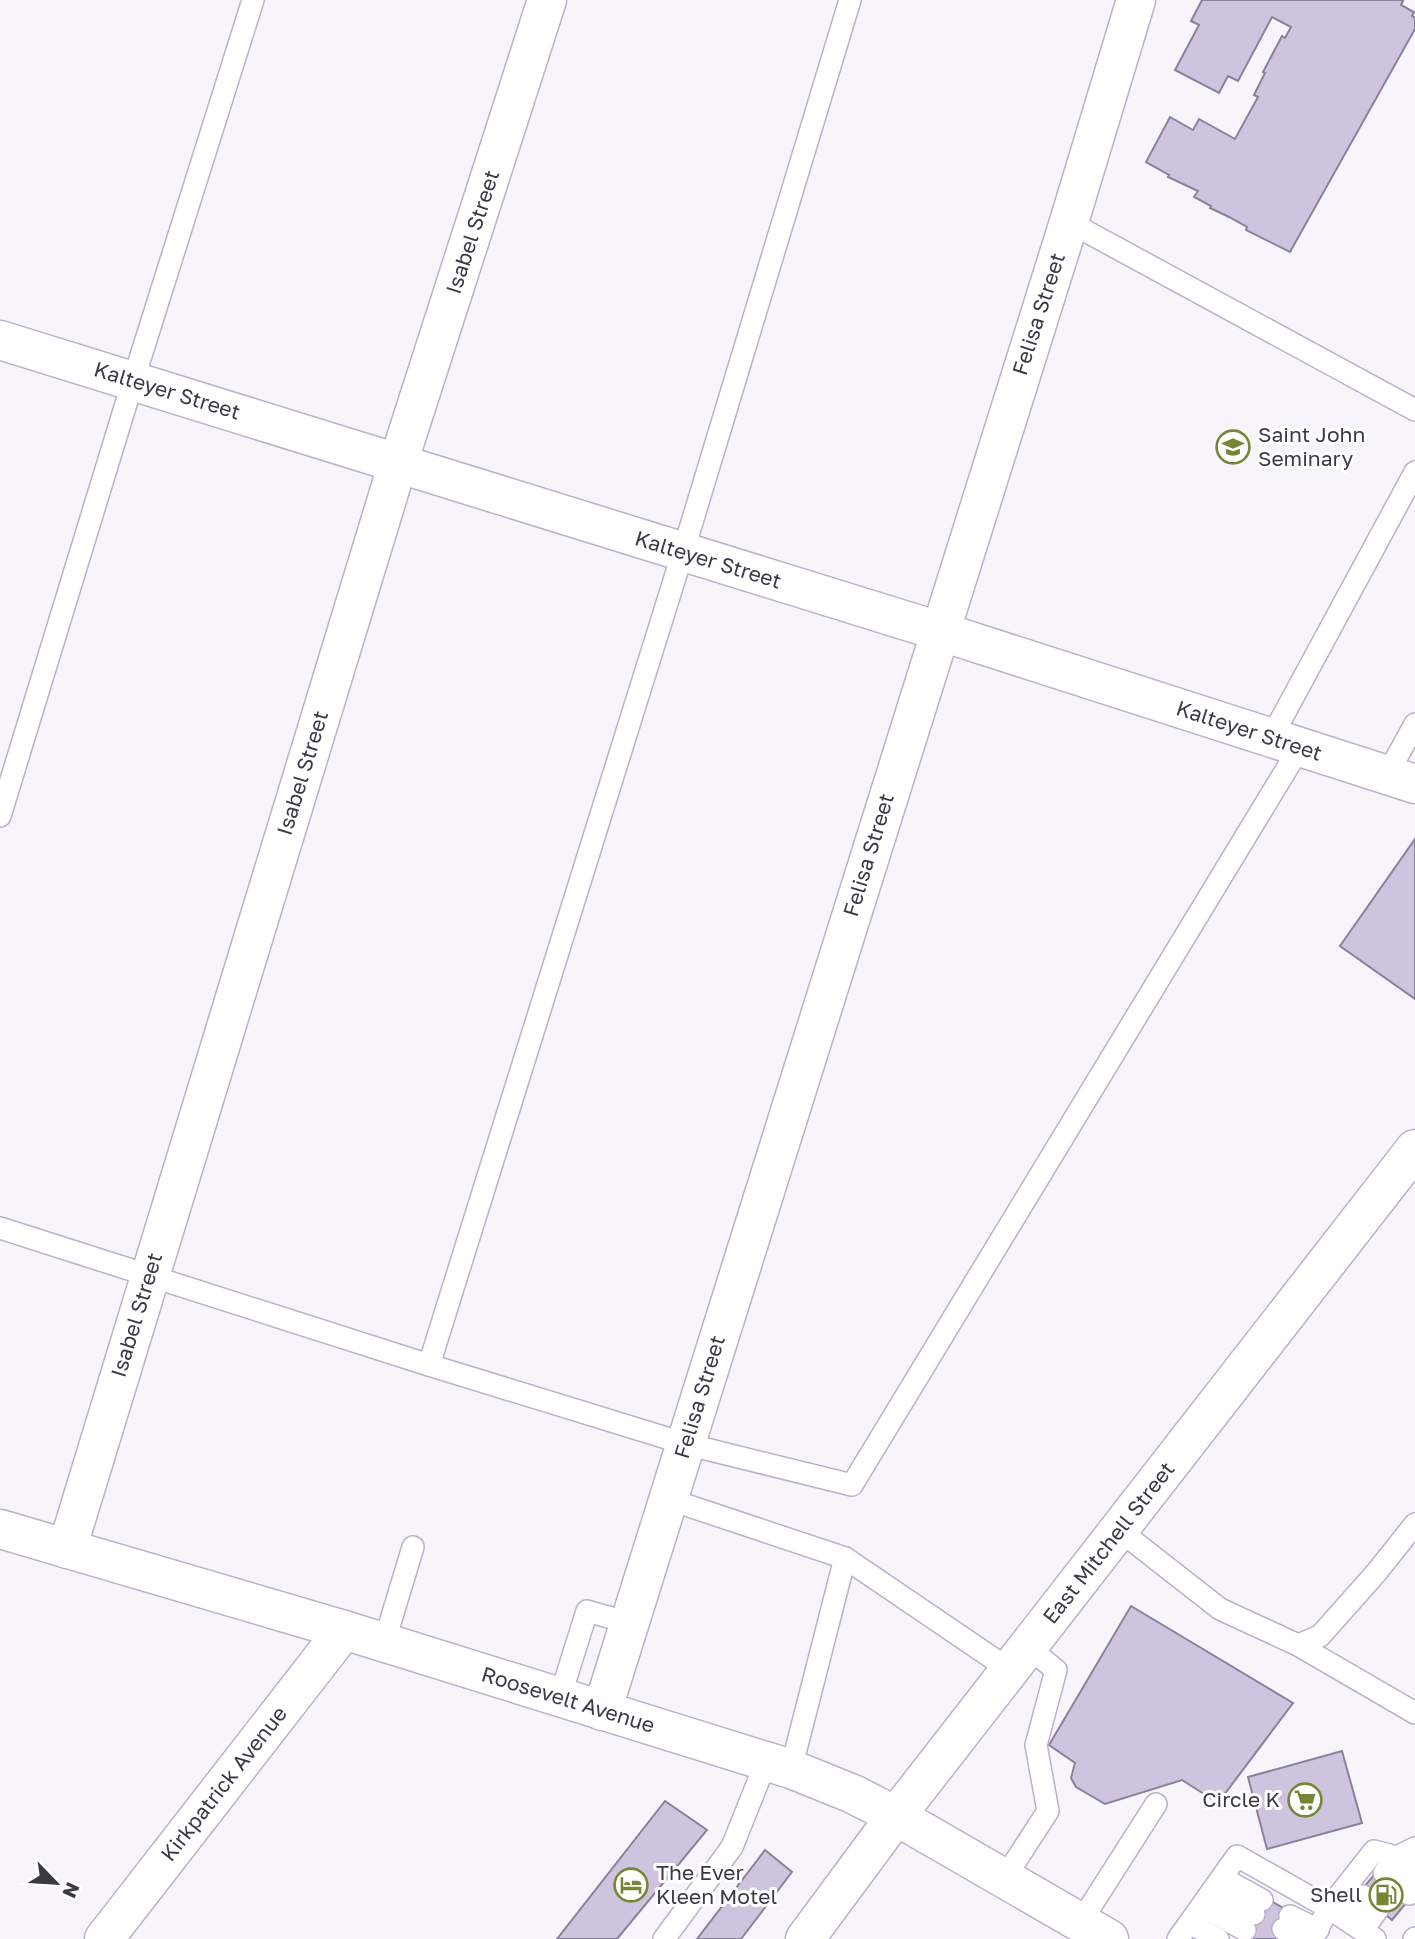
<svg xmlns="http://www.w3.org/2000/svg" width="1415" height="1939" viewBox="0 0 1415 1939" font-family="'Golos Text',sans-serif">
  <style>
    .building { fill: #cec4df; stroke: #8a819a; stroke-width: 2 }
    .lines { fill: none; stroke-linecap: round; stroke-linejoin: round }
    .lane-casing { stroke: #bbb1cb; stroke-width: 24 }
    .street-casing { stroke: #bbb1cb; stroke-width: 41 }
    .secondary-casing { stroke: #bbb1cb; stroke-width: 41 }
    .lane { stroke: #fff; stroke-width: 21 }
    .street { stroke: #fff; stroke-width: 38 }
    .secondary { stroke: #fff; stroke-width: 38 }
    .labels { text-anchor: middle; stroke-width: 6; stroke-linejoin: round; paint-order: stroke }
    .street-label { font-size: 21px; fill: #3d3944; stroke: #fff }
    .poi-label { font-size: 21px; fill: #3d3944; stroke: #fff; text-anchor: start }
  </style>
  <rect width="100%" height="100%" fill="#f7f5fb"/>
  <g class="building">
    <path d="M1202,0H1401L1403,1L1401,5L1414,12L1412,16L1415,18V29L1290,252L1246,230L1247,227L1229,217L1210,208L1211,206L1194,197L1198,191L1168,177L1169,175L1146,162L1170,117L1193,130L1199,119L1235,139L1258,97L1254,95L1265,73L1263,72L1282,36L1285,38L1291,27L1272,17L1238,81L1228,76L1219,93L1175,70L1199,25L1191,21Z"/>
    <path d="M1415,839V999L1340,946Z"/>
    <path d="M1131,1606L1293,1703L1218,1803L1182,1780L1105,1804L1076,1787L1071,1778L1075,1763L1049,1745Z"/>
    <path d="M1342,1751L1362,1823L1267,1849L1248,1777Z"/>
    <path d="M665,1801L707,1830L617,1939H557Z"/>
    <path d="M765,1850L792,1872L741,1939H697Z"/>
    <path d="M1379,1869L1412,1896L1392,1920L1359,1893Z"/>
    <path d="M1264,1897L1292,1913L1277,1939H1251L1243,1934Z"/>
  </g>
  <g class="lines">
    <defs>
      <g id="lane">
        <path d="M1069,222L1415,410"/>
        <path d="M1271,738L1415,472"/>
        <path d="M1387,775L1415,724"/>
        <path d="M0,816L133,381L253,0"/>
        <path d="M0,1228L429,1365L686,1444L852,1485L1300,747"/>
        <path d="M429,1365L683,552L850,0"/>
        <path d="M668,1499L845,1558L1010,1670"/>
        <path d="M1119,1530L1220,1609L1298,1645L1415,1713"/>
        <path d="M384,1643L413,1547"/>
        <path d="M1298,1645L1320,1636L1376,1573L1415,1524"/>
        <path d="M560,1697L587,1611L629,1623"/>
        <path d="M791,1769L845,1558"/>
        <path d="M1384,1873L1397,1857"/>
        <path d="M1222,1878L1262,1900"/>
        <path d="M1004,1879L1048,1811L1036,1745L1056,1670L1028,1647"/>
        <path d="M1397,1885L1415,1861"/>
        <path d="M1213,1891L1254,1914"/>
        <path d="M1409,1894L1415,1886"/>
        <path d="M1202,1906L1245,1930"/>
        <path d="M1290,1916L1318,1930"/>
        <path d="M1346,1919L1363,1896"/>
        <path d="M1080,1923L1156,1804"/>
        <path d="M1190,1923L1218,1939"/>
        <path d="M1283,1929L1298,1939"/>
        <path d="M1363,1930L1378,1909"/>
        <path d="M664,1939L732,1847L766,1762"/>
        <path d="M1178,1939L1237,1856L1329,1908L1374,1851L1397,1857L1415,1848"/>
        <path d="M1312,1939L1329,1908L1375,1939"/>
        <path d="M1414,1939L1415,1938"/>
      </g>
      <g id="street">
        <path d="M0,340L939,631L1415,784"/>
        <path d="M67,1549L398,463L547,0"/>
        <path d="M602,1711L1069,222L1136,0"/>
        <path d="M104,1939L344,1630"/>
      </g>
      <g id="secondary">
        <path d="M0,1529L344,1630L791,1769L853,1794L896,1816L1109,1939"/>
        <path d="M805,1939L896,1816L1415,1149"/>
      </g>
    </defs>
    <use href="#lane" class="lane-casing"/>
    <use href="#street" class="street-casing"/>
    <use href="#secondary" class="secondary-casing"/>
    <use href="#lane" class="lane"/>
    <use href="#street" class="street"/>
    <use href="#secondary" class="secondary"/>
  </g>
  <defs>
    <symbol id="school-ring" viewBox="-11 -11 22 22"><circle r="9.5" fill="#fff" stroke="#758737" stroke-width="1.5"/><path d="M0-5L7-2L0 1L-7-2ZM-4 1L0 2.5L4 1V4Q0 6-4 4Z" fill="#758737"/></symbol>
    <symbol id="supermarket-ring" viewBox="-11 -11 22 22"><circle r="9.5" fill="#fff" stroke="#758737" stroke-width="1.5"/><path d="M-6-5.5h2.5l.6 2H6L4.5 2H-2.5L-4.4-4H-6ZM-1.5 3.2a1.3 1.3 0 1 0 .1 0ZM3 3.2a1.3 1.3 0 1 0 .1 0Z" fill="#758737"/></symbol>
    <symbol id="hotel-ring" viewBox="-11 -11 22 22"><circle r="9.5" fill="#fff" stroke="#758737" stroke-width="1.5"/><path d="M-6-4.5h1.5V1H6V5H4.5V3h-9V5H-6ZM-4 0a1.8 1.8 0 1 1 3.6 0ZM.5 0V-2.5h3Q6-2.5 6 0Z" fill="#758737"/></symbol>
    <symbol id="fuel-ring" viewBox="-11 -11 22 22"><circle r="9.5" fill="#fff" stroke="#758737" stroke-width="1.5"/><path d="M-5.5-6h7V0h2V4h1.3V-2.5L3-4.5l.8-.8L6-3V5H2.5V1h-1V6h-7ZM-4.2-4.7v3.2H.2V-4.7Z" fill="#758737"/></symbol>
  </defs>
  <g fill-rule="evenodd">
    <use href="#school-ring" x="1214" y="428" width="38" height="38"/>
    <use href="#supermarket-ring" x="1286" y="1781" width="38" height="38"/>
    <use href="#hotel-ring" x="612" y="1866" width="38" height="38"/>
    <use href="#fuel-ring" x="1367" y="1876" width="38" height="38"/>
  </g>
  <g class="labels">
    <g class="street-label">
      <text transform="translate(473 232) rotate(-72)" y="7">Isabel Street</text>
      <text transform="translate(1039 314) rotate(-72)" y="7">Felisa Street</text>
      <text transform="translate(167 391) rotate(17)" y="7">Kalteyer Street</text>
      <text transform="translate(708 560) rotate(17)" y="7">Kalteyer Street</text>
      <text transform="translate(1249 731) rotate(18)" y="7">Kalteyer Street</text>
      <text transform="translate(303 773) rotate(-73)" y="7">Isabel Street</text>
      <text transform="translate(869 855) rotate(-73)" y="7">Felisa Street</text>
      <text transform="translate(137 1315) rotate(-73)" y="7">Isabel Street</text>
      <text transform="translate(700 1397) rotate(-73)" y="7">Felisa Street</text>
      <text transform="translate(1109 1543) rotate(-52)" y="7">East Mitchell Street</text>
      <text transform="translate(568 1700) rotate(17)" y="7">Roosevelt Avenue</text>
      <text transform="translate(224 1784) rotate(-52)" y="7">Kirkpatrick Avenue</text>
    </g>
    <g class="poi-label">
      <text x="1258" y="442">Saint John<tspan x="1258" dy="24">Seminary</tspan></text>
      <text x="1280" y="1807" text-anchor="end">Circle K</text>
      <text x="656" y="1880">The Ever<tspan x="656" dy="24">Kleen Motel</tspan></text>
      <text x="1362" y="1902" text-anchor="end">Shell</text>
    </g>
  </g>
  <g transform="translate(56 1883) rotate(115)" stroke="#ffffff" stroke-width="5" paint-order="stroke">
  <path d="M0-5L12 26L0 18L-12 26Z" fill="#3d3944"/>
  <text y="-10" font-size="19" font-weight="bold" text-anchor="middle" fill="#3d3944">N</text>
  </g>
</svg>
